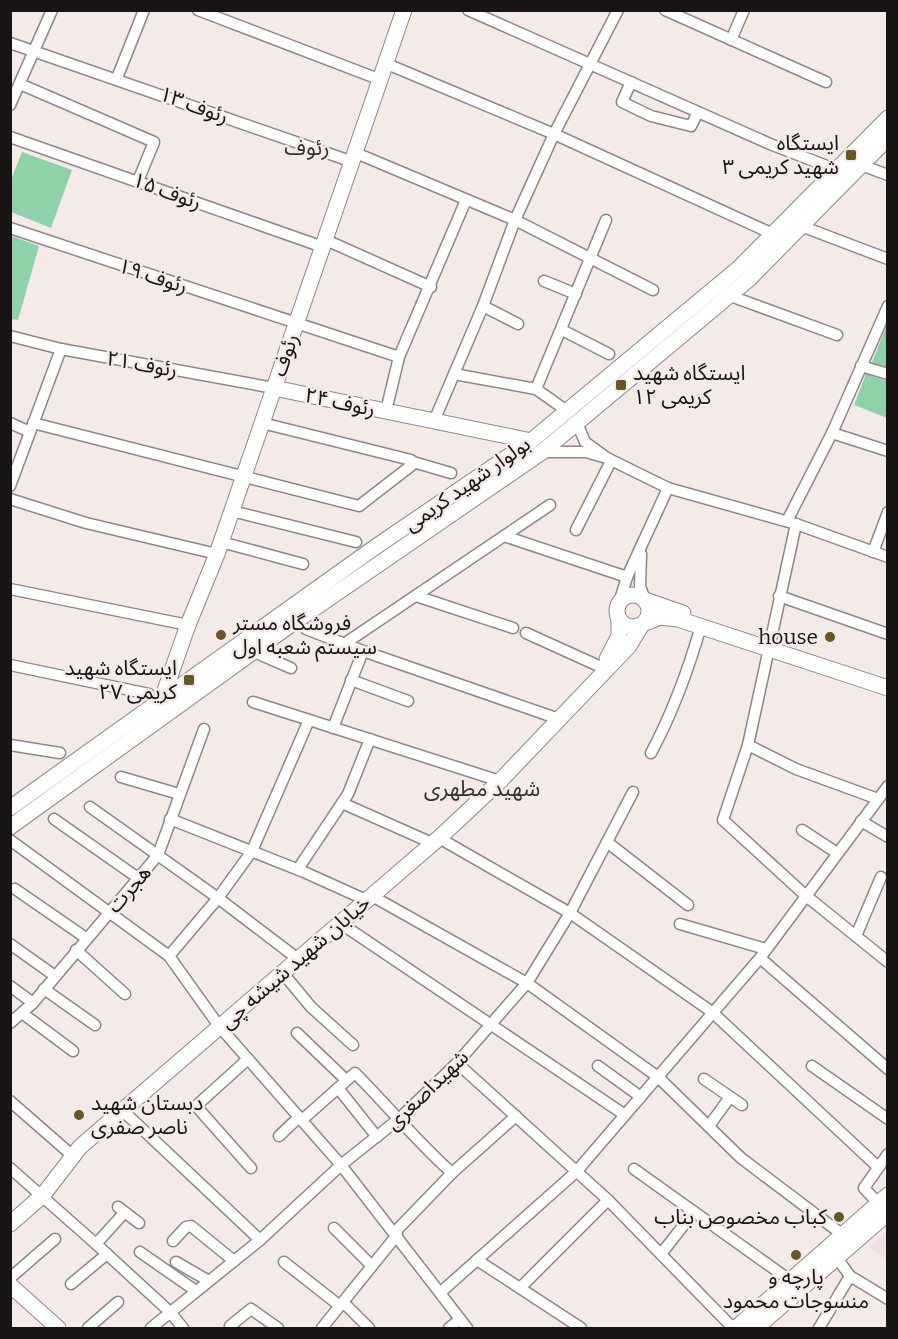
<svg xmlns="http://www.w3.org/2000/svg" width="898" height="1339" viewBox="0 0 898 1339" font-family="Bitter,'Noto Sans Arabic',serif">
  <style>
    .education { fill: #f4dce7 }
    .green { fill: #8fd1a8 }
    .lines { fill: none; stroke-linecap: round; stroke-linejoin: round }
    .street-casing { stroke: #8f8785; stroke-width: 13 }
    .secondary-casing { stroke: #8f8785; stroke-width: 17 }
    .street { stroke: #fff; stroke-width: 10 }
    .secondary { stroke: #fff; stroke-width: 15 }
    .poi-dot { fill: #675724; stroke: #f4ebe8; stroke-width: 2 }
    .labels { text-anchor: middle; stroke-width: 5; stroke-linejoin: round; paint-order: stroke }
    .street-label { font-size: 21px; fill: #171413; stroke: #f4ebe8 }
    .poi-label { font-size: 21px; fill: #171413; stroke: #f4ebe8; text-anchor: end }
    .neighbourhood-label { font-size: 22px; fill: #38312f; stroke: #f4ebe8 }
  </style>
  <rect width="100%" height="100%" fill="#f4ebe8"/>
  <path class="education" d="M887,1231V1259L869,1247Z"/>
  <g class="green">
    <path d="M22,152L72,170L51,228L11,212V180Z"/>
    <path d="M11,236L39,246L18,320L11,319Z"/>
    <path d="M887,324V369L871,365Z"/>
    <path d="M866,374L887,381V418L854,405Z"/>
  </g>
  <g class="lines">
    <defs>
      <g id="street">
        <path d="M198,10L381,80"/>
        <path d="M468,10L770,144L837,170"/>
        <path d="M665,10L826,82"/>
        <path d="M731,40L744,10"/>
        <path d="M10,43L353,162"/>
        <path d="M387,64L554,134L773,234"/>
        <path d="M117,78L144,10"/>
        <path d="M631,82L622,102L651,116L691,126L698,112"/>
        <path d="M20,84L154,142L138,181"/>
        <path d="M10,105L52,10"/>
        <path d="M10,137L323,247"/>
        <path d="M356,153L515,220L653,290"/>
        <path d="M861,165L888,175"/>
        <path d="M801,226L888,259"/>
        <path d="M10,228L399,357"/>
        <path d="M326,240L431,287"/>
        <path d="M544,281L576,294"/>
        <path d="M725,294L837,335"/>
        <path d="M483,306L518,324"/>
        <path d="M562,330L609,354"/>
        <path d="M10,336L61,349L274,388"/>
        <path d="M861,366L888,374"/>
        <path d="M454,374L536,389L567,411"/>
        <path d="M536,389L606,220"/>
        <path d="M386,411L399,357L466,200"/>
        <path d="M434,421L483,306L515,220L554,134L618,10"/>
        <path d="M10,423L30,432"/>
        <path d="M33,423L359,506L412,465L411,460L262,423"/>
        <path d="M832,433L888,451"/>
        <path d="M542,452H586L607,458L585,442L577,423"/>
        <path d="M607,458L668,488L796,524L888,557"/>
        <path d="M413,462L451,473"/>
        <path d="M10,486L61,349"/>
        <path d="M10,499L86,523L217,554"/>
        <path d="M232,511L356,542"/>
        <path d="M787,521L832,433L888,306"/>
        <path d="M796,524L748,745L723,820L805,895L888,962"/>
        <path d="M576,530L611,461"/>
        <path d="M504,536L627,577"/>
        <path d="M221,542L303,564"/>
        <path d="M873,552L888,512"/>
        <path d="M641,554L640,586L645,600"/>
        <path d="M10,589L188,625"/>
        <path d="M416,596L513,628"/>
        <path d="M779,596L888,634"/>
        <path d="M619,603L627,577L668,488"/>
        <path d="M306,629L363,651L559,719"/>
        <path d="M526,633L601,667"/>
        <path d="M344,644L550,505"/>
        <path d="M254,652L291,668"/>
        <path d="M10,665L149,694"/>
        <path d="M351,680L408,701"/>
        <path d="M253,702L500,781"/>
        <path d="M333,728L363,651"/>
        <path d="M10,745L60,753"/>
        <path d="M748,745L796,769L878,799"/>
        <path d="M651,753C673,712 688,671 701,626"/>
        <path d="M121,777L179,794"/>
        <path d="M342,803L432,843"/>
        <path d="M90,807L218,898L298,959"/>
        <path d="M54,819L138,878"/>
        <path d="M170,819L304,872L366,900"/>
        <path d="M861,821L888,837"/>
        <path d="M802,830L837,853"/>
        <path d="M439,838L570,913L712,1012L878,1167"/>
        <path d="M10,840L169,956L219,1026L341,1165L467,1328"/>
        <path d="M607,842L688,905"/>
        <path d="M298,869L348,794L370,739"/>
        <path d="M15,889L86,938"/>
        <path d="M372,896L527,983L658,1077L741,1158L843,1235"/>
        <path d="M340,923L625,1115"/>
        <path d="M680,924L766,949"/>
        <path d="M856,936L881,877"/>
        <path d="M10,944L55,976"/>
        <path d="M76,950L125,994"/>
        <path d="M169,956L218,898L252,851L309,720"/>
        <path d="M760,958L888,1069"/>
        <path d="M282,972L311,1007L353,1045"/>
        <path d="M10,986L33,1003"/>
        <path d="M44,989L95,1025"/>
        <path d="M22,1013L73,1051"/>
        <path d="M10,1023L33,1003L158,855L204,729"/>
        <path d="M297,1033L346,1080"/>
        <path d="M248,1059L196,1106L251,1168"/>
        <path d="M457,1063L608,1200L733,1328"/>
        <path d="M598,1066L641,1097"/>
        <path d="M812,1066L888,1119"/>
        <path d="M704,1079L742,1105"/>
        <path d="M338,1088L377,1137"/>
        <path d="M10,1101L74,1157"/>
        <path d="M122,1110L260,1240"/>
        <path d="M302,1120L355,1073C388,1106 417,1142 452,1173"/>
        <path d="M709,1126L730,1097"/>
        <path d="M279,1136L299,1117"/>
        <path d="M10,1168L96,1244L170,1312L183,1328"/>
        <path d="M634,1169L791,1281"/>
        <path d="M878,1203L864,1188L888,1154"/>
        <path d="M118,1207L139,1223"/>
        <path d="M334,1228L372,1266"/>
        <path d="M395,1232L452,1173L516,1116"/>
        <path d="M173,1241L186,1227L191,1226L234,1261"/>
        <path d="M96,1244L124,1213"/>
        <path d="M140,1252L196,1291"/>
        <path d="M661,1254L694,1212"/>
        <path d="M837,1258L850,1276L888,1299"/>
        <path d="M477,1260L581,1328"/>
        <path d="M176,1262L209,1281"/>
        <path d="M284,1262L340,1306"/>
        <path d="M10,1278L55,1239"/>
        <path d="M71,1284L107,1254"/>
        <path d="M520,1288L608,1200"/>
        <path d="M441,1292L576,1172L760,958L888,786"/>
        <path d="M343,1302L369,1328"/>
        <path d="M230,1326L251,1309L278,1328"/>
        <path d="M88,1328L118,1302"/>
        <path d="M151,1328L260,1240L341,1165L400,1118L457,1063L527,983L570,913L633,792"/>
        <path d="M322,1328L397,1235"/>
        <path d="M449,1328L460,1319"/>
        <path d="M819,1328L850,1276"/>
      </g>
      <g id="secondary">
        <path d="M274,388L531,441"/>
        <circle cx="633" cy="611" r="16"/>
        <path d="M645,600L683,613"/>
        <path d="M645,623L660,617L678,619L888,688"/>
        <path d="M607,659L619,636V619"/>
        <path d="M162,699L188,625L217,554L404,10"/>
        <path d="M10,808L374,548L531,441L739,268L888,118"/>
        <path d="M10,827L293,623L542,452L749,279L888,138"/>
        <path d="M10,1224L43,1195L80,1147L439,838L500,781L629,646L641,626"/>
        <path d="M10,1285L58,1328"/>
        <path d="M736,1328L888,1195"/>
        <path d="M756,1328L888,1213"/>
      </g>
    </defs>
    <use href="#street" class="street-casing"/>
    <use href="#secondary" class="secondary-casing"/>
    <use href="#street" class="street"/>
    <use href="#secondary" class="secondary"/>
  </g>
  <g class="poi-dot">
    <rect x="845" y="149" width="12" height="12" rx="3"/>
    <rect x="615" y="379" width="12" height="12" rx="3"/>
    <circle cx="221" cy="635" r="6"/>
    <circle cx="830" cy="637" r="6"/>
    <rect x="183" y="674" width="12" height="12" rx="3"/>
    <circle cx="79" cy="1115" r="6"/>
    <circle cx="839" cy="1217" r="6"/>
    <circle cx="796" cy="1255" r="6"/>
  </g>
  <g class="labels">
    <g class="street-label">
      <text transform="translate(194 105) rotate(20)" y="7">رئوف ۱۳</text>
      <text transform="translate(167 191) rotate(20)" y="7">رئوف ۱۵</text>
      <text transform="translate(153 276) rotate(18)" y="7">رئوف ۱۹</text>
      <text transform="translate(285 355) rotate(-71)" y="7">رئوف</text>
      <text transform="translate(142 364) rotate(10)" y="7">رئوف ۲۱</text>
      <text transform="translate(340 402) rotate(12)" y="7">رئوف ۲۴</text>
      <text transform="translate(467 484) rotate(-35)" y="7">بولوار شهید کریمی</text>
      <text transform="translate(129 889) rotate(-49)" y="7">هجرت</text>
      <text transform="translate(295 962) rotate(-41)" y="7">خیابان شهید شیشه چی</text>
      <text transform="translate(427 1090) rotate(-44)" y="7">شهیداصغری</text>
    </g>
    <g class="poi-label">
      <text x="839" y="150">ایستگاه<tspan x="839" dy="24">شهید کریمی ۳</tspan></text>
      <text x="633" y="380" text-anchor="start">ایستگاه شهید<tspan x="633" dy="24">کریمی ۱۲</tspan></text>
      <text x="233" y="630" text-anchor="start">فروشگاه مستر<tspan x="233" dy="24">سیستم شعبه اول</tspan></text>
      <text x="818" y="644">house</text>
      <text x="177" y="675">ایستگاه شهید<tspan x="177" dy="24">کریمی ۲۷</tspan></text>
      <text x="91" y="1110" text-anchor="start">دبستان شهید<tspan x="91" dy="24">ناصر صفری</tspan></text>
      <text x="827" y="1224">كباب مخصوص بناب</text>
      <text x="796" y="1284" text-anchor="middle">پارچه و<tspan x="796" dy="24">منسوجات محمود</tspan></text>
    </g>
    <g class="neighbourhood-label">
      <text x="307" y="155">رئوف</text>
      <text x="482" y="796">شهید مطهری</text>
    </g>
  </g>
  <rect width="898" height="1339" fill="none" stroke="#171413" stroke-width="24"/>
</svg>
